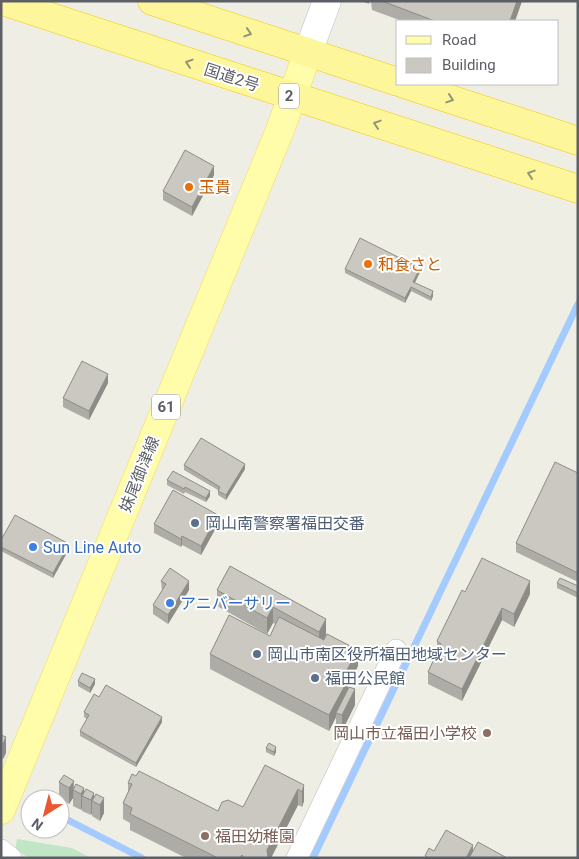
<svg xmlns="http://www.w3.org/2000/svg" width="579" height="859" viewBox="0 0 579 859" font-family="Roboto,'Noto Sans JP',sans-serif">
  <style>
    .green { fill: #c1e6c6 }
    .pier { fill: #efeee4 }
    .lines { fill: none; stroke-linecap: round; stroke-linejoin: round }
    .stream { stroke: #a4cbff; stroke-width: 7 }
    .minor-casing { stroke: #bcbdc3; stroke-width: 22 }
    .secondary-casing { stroke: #babcc2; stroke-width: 29 }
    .primary-casing { stroke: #f1dc5b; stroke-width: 29 }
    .trunk-casing { stroke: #f3c900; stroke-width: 29 }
    .minor { stroke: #fff; stroke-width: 21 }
    .secondary { stroke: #fff; stroke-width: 28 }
    .primary { stroke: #fffda9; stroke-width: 28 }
    .trunk { stroke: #fef69b; stroke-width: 28 }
    .wall { fill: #aeaca6 }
    .shaded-wall { fill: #8d8c87 }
    .building { fill: #cac8c1; stroke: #8d8c87 }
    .oneway { stroke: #959478 }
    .food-dot { fill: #e8710a; stroke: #fff; stroke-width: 2 }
    .service-dot { fill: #5c6f8a; stroke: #fff; stroke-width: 2 }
    .shop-dot { fill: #3f7fe0; stroke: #fff; stroke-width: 2 }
    .education-dot { fill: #8d6e63; stroke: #fff; stroke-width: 2 }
    .labels { text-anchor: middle; stroke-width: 4; stroke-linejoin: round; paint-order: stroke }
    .shield { fill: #fff; stroke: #8d8f93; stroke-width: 1 }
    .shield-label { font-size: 15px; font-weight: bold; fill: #5c5f65 }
    .street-label { font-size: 16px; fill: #5c5f65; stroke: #fff }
    .food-label { font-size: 16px; fill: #c56008; stroke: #fff; text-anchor: start }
    .service-label { font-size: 16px; fill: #4e5e75; stroke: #fff; text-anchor: start }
    .shop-label { font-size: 16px; fill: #366cbe; stroke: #fff; text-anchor: start }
    .education-label { font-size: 16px; fill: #785e54; stroke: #fff; text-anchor: end }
  </style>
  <rect width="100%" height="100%" fill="#efeee4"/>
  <path class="green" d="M17,839L72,848L91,858H29L15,849Z"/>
  <path class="pier" d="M7,753L39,773L23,811L1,802V768Z"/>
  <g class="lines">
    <g class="stream">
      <path d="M60,816L142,858"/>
      <path d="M313,858L578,304"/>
    </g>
    <defs>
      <g id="minor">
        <path d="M1,850L11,858"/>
        <path d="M297,858L396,650"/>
      </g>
      <path id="secondary" d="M308,52L327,1"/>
      <path id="primary" d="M1,810L280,130L308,52"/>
      <g id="trunk">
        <path d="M2,1L578,189"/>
        <path d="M152,1L398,82"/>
        <path d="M404,84L578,141"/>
      </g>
    </defs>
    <use href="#minor" class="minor-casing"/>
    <use href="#secondary" class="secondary-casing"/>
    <use href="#primary" class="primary-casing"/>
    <use href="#trunk" class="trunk-casing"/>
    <use href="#minor" class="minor"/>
    <use href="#secondary" class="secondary"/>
    <use href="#primary" class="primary"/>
    <use href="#trunk" class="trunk"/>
  </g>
  <g class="wall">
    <path d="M361,1H370L369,4Z"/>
    <path d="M371,1H522L515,21H402L372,10Z"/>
    <path d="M214,175L192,216L163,200V191Z"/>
    <path d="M345,269L420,272L415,283L433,296L431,301L411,291L405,303L345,273Z"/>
    <path d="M108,383L89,420L63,407V398Z"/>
    <path d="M184,465L245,469L226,500L218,495V490L184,470Z"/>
    <path d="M578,473V582L516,552V543Z"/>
    <path d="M167,480L210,496L206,502L185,492L184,494L167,485Z"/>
    <path d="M154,524H218L201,555L182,545L181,547L154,533Z"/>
    <path d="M1,540L69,549L53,578L1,551Z"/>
    <path d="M230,566L326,635L323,640L358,666L348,685V690L355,705L342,731L336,728V717L329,731L210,669V654L270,636L275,624L273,623L267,634L217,606V590Z"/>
    <path d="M161,581L189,590L168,624L153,614V605L162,591Z"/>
    <path d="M557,583L578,586V598L557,588Z"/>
    <path d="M465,592L530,594L514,627L502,620L462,701L428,684V672L437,652V641Z"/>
    <path d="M78,681L95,684L90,693L78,686Z"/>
    <path d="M99,697L162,722L136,767L80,736V731L87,719L84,717V712Z"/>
    <path d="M1,735L6,753L3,759H1Z"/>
    <path d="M266,748L276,752L274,756L266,752Z"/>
    <path d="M59,782L74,788L84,791L94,797L96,794L104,813L100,821L92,816V813L91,815L82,811V808L81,810L73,806V798L69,804L59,798Z"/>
    <path d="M128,783L218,811L243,807L304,785V801L302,807L298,805L271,858H186L130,830V823L123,819V803L128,793Z"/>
  </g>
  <g class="shaded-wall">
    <path d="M517,1H522L515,21H510Z"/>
    <path d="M214,166V175L192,216V207Z"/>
    <path d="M420,268V272L413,286V282Z"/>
    <path d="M411,287V291L405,303V298Z"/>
    <path d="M433,291V296L431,301V297Z"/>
    <path d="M108,374V383L89,420V411Z"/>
    <path d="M245,464V469L226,500V495Z"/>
    <path d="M210,491V496L206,502V498Z"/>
    <path d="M218,515V524L201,555V546Z"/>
    <path d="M182,536V545L181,547V539Z"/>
    <path d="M69,544V549L53,578V573Z"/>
    <path d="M189,581V590L168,624V615Z"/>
    <path d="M530,581V594L514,627V614Z"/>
    <path d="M273,607V623L267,634V618Z"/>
    <path d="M502,608V620L462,701V689Z"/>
    <path d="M326,619V635L319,648V632Z"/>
    <path d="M358,650V666L348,685V695L336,713V717L329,731V715L343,677Z"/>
    <path d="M95,679V684L90,693V688Z"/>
    <path d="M355,689V705L342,731V715Z"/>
    <path d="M162,717V722L136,767V763Z"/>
    <path d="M6,737V753L3,759V744Z"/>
    <path d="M276,747V752L274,756V752Z"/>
    <path d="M74,781L73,798L69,804V788Z"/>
    <path d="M304,785V801L302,807V792Z"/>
    <path d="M84,788V797L82,796V808L81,810V794Z"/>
    <path d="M298,789V805L271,858H267V850Z"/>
    <path d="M94,793V802L92,801V813L91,815V800Z"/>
    <path d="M104,798V813L100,821V805Z"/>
    <path d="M473,845V858H466Z"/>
  </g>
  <g class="building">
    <path d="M382,1H517L510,21H435Z"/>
    <path d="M185,150L214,166L192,207L163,191Z"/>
    <path d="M360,238L420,268L413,282L433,291L431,297L411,287L405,298L345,269Z"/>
    <path d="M82,361L108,374L89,411L63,398Z"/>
    <path d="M201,438L245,464L226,495L218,491L220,487L184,465Z"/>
    <path d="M555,462L578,473V573L516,543Z"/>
    <path d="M173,471L210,491L206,498L185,487L184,489L167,480Z"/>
    <path d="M173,490L218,515L201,546L182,536L181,539L154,524Z"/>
    <path d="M15,515L69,544L53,573L1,547V540Z"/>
    <path d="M482,558L530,581L514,614L502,608L462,689L428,672L441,644L437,641L462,590L465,592Z"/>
    <path d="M230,566L326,619L319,632L273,607L267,618L217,590Z"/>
    <path d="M170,568L189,581L168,615L153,605L166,584L161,581Z"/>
    <path d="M560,578L578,586V593L557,583Z"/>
    <path d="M229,615L270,636L279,617L324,640L327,634L358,650L343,677L348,680L329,715L210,654Z"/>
    <path d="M82,673L95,679L90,688L78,681Z"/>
    <path d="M106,685L162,717L136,763L80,731L89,715L84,712L94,694L99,697Z"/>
    <path d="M349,687L355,689L342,715L336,713Z"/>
    <path d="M1,735L6,737L3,744L1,743Z"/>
    <path d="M269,743L276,747L274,752L266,748Z"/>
    <path d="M265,765L304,785L302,792L298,789L267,850L268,858H244L242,855L240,858H218L130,814L132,808L123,803L132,784L128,783L132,774L136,776L139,771L218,811L222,802L228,800L243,807Z"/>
    <path d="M64,775L74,781L69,788L59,782Z"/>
    <path d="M76,784L84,788L81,794L73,790Z"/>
    <path d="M86,789L94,793L91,800L82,796Z"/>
    <path d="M96,794L104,798L100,805L92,801Z"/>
    <path d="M446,830L473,845L466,858H428L425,856L429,848L434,851Z"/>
    <path d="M478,842L507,858H469Z"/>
  </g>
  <defs><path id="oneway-chevron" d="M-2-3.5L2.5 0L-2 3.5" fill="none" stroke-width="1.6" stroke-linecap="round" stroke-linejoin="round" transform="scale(1.25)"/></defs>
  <g class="oneway">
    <use href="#oneway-chevron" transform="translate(248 33) rotate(18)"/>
    <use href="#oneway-chevron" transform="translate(189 63) rotate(-162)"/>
    <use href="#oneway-chevron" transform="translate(450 99) rotate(18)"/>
    <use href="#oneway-chevron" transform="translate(377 124) rotate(-162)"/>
    <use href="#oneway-chevron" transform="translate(531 174) rotate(-162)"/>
  </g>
  <g class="food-dot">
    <circle cx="189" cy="187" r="5"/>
    <circle cx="368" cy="264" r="5"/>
  </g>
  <g class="service-dot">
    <circle cx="195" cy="523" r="5"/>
    <circle cx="257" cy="654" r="5"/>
    <circle cx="315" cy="678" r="5"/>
  </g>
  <g class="shop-dot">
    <circle cx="33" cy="547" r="5"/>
    <circle cx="170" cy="603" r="5"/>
  </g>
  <g class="education-dot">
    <circle cx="487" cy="733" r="5"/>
    <circle cx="205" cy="836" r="5"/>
  </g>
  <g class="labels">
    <g class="shield">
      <rect x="279" y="83.5" width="20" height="25" rx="4"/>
      <rect x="152" y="394.5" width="28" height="25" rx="4"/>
    </g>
    <g class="shield-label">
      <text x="289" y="101">2</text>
      <text x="166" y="412">61</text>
    </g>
    <g class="street-label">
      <text transform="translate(232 77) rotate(18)" y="6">国道2号</text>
      <text transform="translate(139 474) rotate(-68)" y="6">妹尾御津線</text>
    </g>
    <g class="food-label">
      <text x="199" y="193">玉貴</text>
      <text x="378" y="270">和食さと</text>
    </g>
    <g class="service-label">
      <text x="205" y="529">岡山南警察署福田交番</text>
      <text x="267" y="660">岡山市南区役所福田地域センター</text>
      <text x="325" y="684">福田公民館</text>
    </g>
    <g class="shop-label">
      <text x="43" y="553">Sun Line Auto</text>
      <text x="180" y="609">アニバーサリー</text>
    </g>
    <g class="education-label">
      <text x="477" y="739">岡山市立福田小学校</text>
      <text x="215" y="842" text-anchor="start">福田幼稚園</text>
    </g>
  </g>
  <rect width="579" height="859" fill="none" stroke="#5c5f65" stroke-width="5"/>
  <rect x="396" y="20" width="162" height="65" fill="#ffffff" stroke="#bebfc1"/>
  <rect x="406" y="36" width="25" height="8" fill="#fffda9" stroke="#bebfc1"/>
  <text x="442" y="45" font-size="15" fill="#5c5f65">Road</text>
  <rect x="406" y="58" width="25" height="15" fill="#cac8c1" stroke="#bebfc1"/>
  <text x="442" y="70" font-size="15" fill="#5c5f65">Building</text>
  <g transform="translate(45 814) rotate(216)"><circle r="24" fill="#ffffff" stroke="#bebfc1"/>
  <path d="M0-4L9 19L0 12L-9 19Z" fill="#e95830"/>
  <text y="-8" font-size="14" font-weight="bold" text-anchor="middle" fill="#5c5f65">N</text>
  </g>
</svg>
